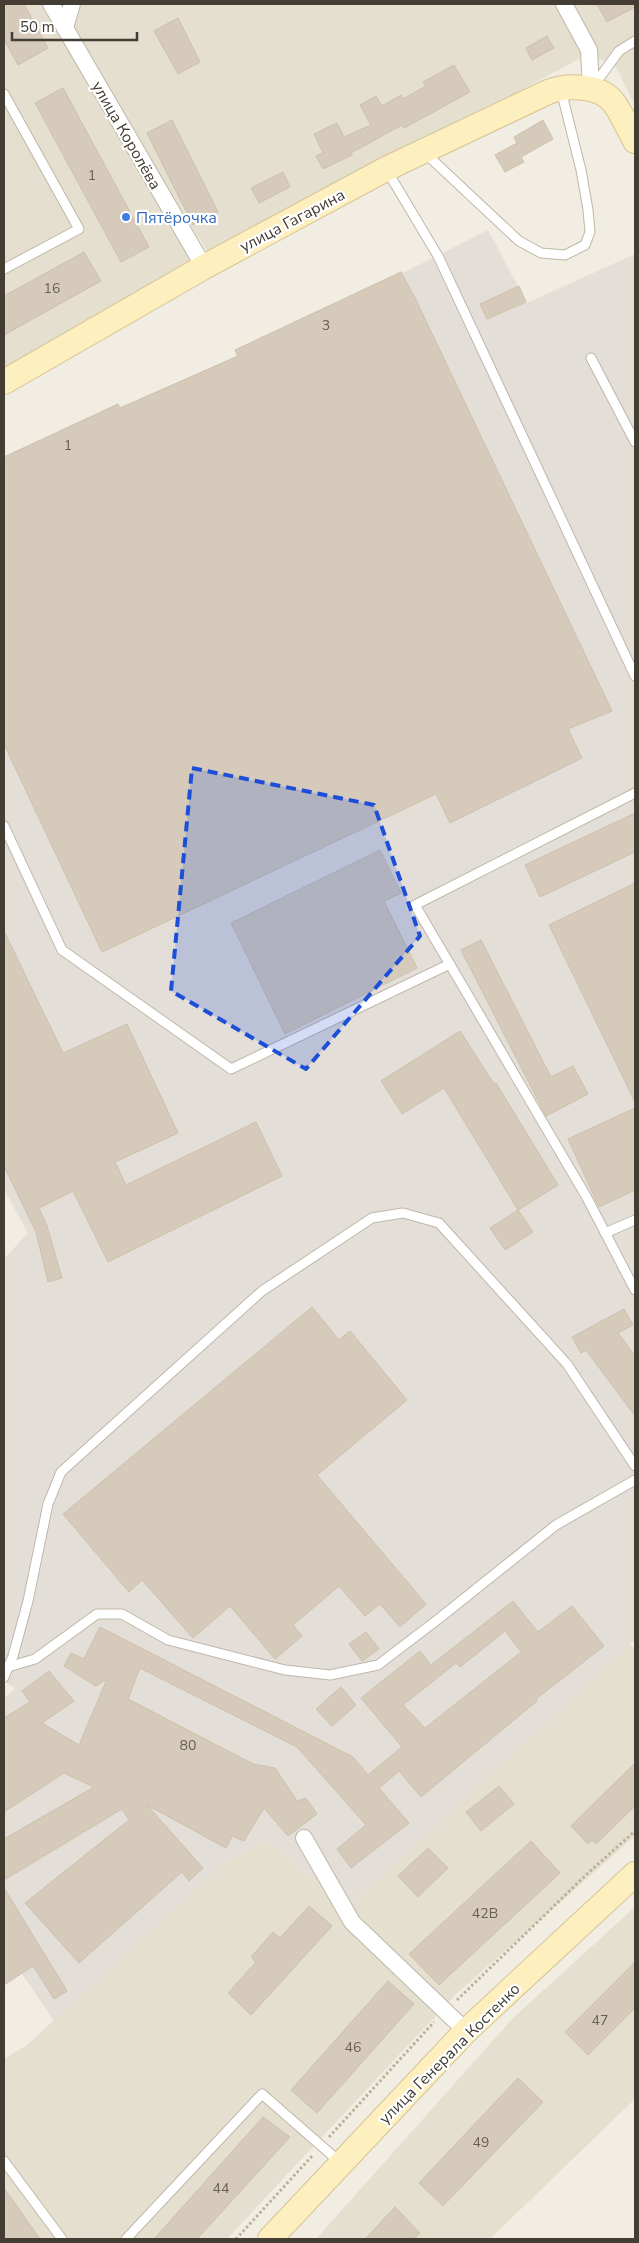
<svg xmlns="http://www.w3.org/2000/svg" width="639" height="2243" viewBox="0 0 639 2243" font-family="'Nunito Sans',sans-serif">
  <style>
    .residential { fill: #e5dfd0 }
    .industrial { fill: #e3ded8 }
    .building { fill: #d6cbbb; stroke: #cdc0ab; fill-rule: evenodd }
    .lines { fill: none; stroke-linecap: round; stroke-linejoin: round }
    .lane-casing { stroke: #bfb7a8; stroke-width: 11 }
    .street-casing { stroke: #bfb7a8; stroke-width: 18 }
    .secondary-casing { stroke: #d5c394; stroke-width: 26 }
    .path { stroke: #beb097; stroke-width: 3; stroke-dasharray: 2.5 2.5; stroke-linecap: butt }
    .lane { stroke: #fff; stroke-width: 9 }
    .street { stroke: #fff; stroke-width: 16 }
    .secondary { stroke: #feefbf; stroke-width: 24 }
    .marked { fill: #1d4ed8; fill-opacity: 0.2; stroke: #1d4ed8; stroke-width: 4; stroke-dasharray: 10 6; stroke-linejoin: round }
    .shop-dot { fill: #3f7fe0; stroke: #fff; stroke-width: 2 }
    .labels { text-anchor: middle; stroke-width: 4.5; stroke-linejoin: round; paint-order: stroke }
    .number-label { font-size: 14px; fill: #686055 }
    .street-label { font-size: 16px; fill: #433d33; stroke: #fff }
    .shop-label { font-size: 16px; fill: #366cbe; stroke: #fff; text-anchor: start }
  </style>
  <rect width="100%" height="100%" fill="#f1ede2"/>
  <g class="residential">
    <path d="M4,4H635V106L616,67L593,56L579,59L411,149L209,254L75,45L204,267L4,382Z"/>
    <path d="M629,1644L635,1649V1836L455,1995L227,2239H4V2059L27,2045L224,1862L267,1840L348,1908Z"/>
    <path d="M635,1907V2099L490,2239H316L513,2018Z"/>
  </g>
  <path class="industrial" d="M488,230L527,303L635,254V1640L348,1908L267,1840L224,1862L54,2021L4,1947V1698L16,1688L4,1682V1259L28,1233L4,1189V457L118,404L120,408L237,356L235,350L407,271Z"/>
  <g class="building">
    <path d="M4,4H24L48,48L18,65L4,39Z"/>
    <path d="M597,4H635V7L607,22Z"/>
    <path d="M178,18L200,62L178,74L154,31Z"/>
    <path d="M547,36L554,48L532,60L526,48Z"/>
    <path d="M454,65L470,92L404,128L402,125L351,153L352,155L323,169L316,156L323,153L314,134L337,123L344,137L371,125L360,105L376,96L382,106L401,95L403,99L426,86L423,82Z"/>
    <path d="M63,88L149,247L121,262L35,103Z"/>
    <path d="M172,120L218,212L193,225L147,133Z"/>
    <path d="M543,120L553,139L521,157L524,162L505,172L495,155L517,143L514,137Z"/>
    <path d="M283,172L290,187L259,203L251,188Z"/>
    <path d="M84,252L101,281L4,335V296Z"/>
    <path d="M401,272L416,300L612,711L568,729L582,758L450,823L436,794L102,952L4,744V457L118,404L120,408L238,356L235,350Z"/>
    <path d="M519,286L526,302L487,319L480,304Z"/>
    <path d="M635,813V852L540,897L525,865Z"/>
    <path d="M380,850L401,893L384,901L417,968L285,1034L231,923Z"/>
    <path d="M635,883V1102L549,925Z"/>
    <path d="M4,931L63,1053L127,1024L178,1133L115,1162L126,1185L256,1122L282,1176L108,1262L73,1191L39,1208L47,1226L62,1278L48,1282L36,1232L4,1166Z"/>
    <path d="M481,940L551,1077L573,1066L588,1094L546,1116L461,950Z"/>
    <path d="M460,1031L494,1084L496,1083L558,1185L518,1210L444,1088L402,1114L381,1081Z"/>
    <path d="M635,1108V1190L599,1207L568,1139Z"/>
    <path d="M518,1210L533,1232L505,1250L490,1228Z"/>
    <path d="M312,1307L339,1340L350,1331L407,1400L317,1475L426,1604L400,1627L380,1604L365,1616L339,1586L293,1625L302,1636L275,1659L230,1606L193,1638L142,1580L129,1592L63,1514Z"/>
    <path d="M624,1309L633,1325L618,1333L635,1356V1416L586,1350L581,1353L572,1337Z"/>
    <path d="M513,1601L538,1632L572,1606L604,1646L536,1699L537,1701L421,1797L399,1771L379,1788L409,1823L351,1868L337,1849L366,1825L297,1747L140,1668L128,1699L253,1764L275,1768L297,1801L306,1798L317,1814L288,1836L264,1808L244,1841L232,1836L226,1848L147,1805L203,1868L189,1881L182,1872L79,1963L25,1903L129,1820L122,1809L4,1880V1839L94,1787L64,1773L4,1812V1718L30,1702L22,1691L49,1671L74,1701L42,1723L79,1745L107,1679L96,1686L64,1666L71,1653L84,1659L100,1627L353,1757L368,1775L402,1747L361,1698L420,1651L431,1665ZM505,1631L521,1652L425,1728L403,1705L456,1663L460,1667Z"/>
    <path d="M366,1632L379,1649L362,1661L349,1644Z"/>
    <path d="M341,1687L356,1705L332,1726L316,1709Z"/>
    <path d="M635,1763V1806L596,1844L592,1840L588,1844L571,1826Z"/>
    <path d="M499,1786L514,1804L481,1831L466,1812Z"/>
    <path d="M531,1841L560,1873L439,1985L409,1954Z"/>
    <path d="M428,1848L448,1868L418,1897L398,1876Z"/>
    <path d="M4,1888L67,1991L54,1999L33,1966L4,1985Z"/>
    <path d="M309,1906L332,1926L251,2015L228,1993L256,1962L251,1957L273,1932L280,1938Z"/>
    <path d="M635,1962V2008L588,2055L565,2032Z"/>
    <path d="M388,1981L414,2004L317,2113L291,2090Z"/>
    <path d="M518,2078L543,2102L443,2206L419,2183Z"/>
    <path d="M263,2117L290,2137L197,2239H154Z"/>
    <path d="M4,2188L40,2239H4Z"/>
    <path d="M395,2207L420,2233L414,2239H365Z"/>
  </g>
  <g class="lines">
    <defs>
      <g id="lane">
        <path d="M592,88L619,51L635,41"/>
        <path d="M4,94L79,229L4,269"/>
        <path d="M425,153L519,241L541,253L565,255L585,245L590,232L588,210L581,170L561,90"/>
        <path d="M386,169L438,256L635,676"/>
        <path d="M591,358L635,442"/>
        <path d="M635,793L415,905L586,1196L635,1290"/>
        <path d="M4,826L62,950L231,1069L450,964"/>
        <path d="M605,1233L635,1220"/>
        <path d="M8,1667L35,1659L97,1614H122L168,1640L285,1670L330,1675L378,1665L441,1617L556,1525L635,1480"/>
        <path d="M4,1677L13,1656L28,1601L48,1504L61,1472L262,1291L372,1218L403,1213L439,1223L567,1364L635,1466"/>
        <path d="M4,2161L62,2239"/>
        <path d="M126,2239L262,2094L341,2163"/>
      </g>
      <g id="street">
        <path d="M51,4L204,267"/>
        <path d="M564,4L589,50L591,90"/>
        <path d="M65,28L72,4"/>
        <path d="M304,1838L352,1922L466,2031"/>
      </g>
      <g id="secondary">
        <path d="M4,382L204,267L386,169L548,92C567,85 600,84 614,103C622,114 628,128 635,141"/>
        <path d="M270,2239L466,2031L635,1874"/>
      </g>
    </defs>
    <use href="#lane" class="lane-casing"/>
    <use href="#street" class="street-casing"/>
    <use href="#secondary" class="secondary-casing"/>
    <g class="path">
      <path d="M457,2000L587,1874L635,1831"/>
      <path d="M329,2137L434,2022"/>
      <path d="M236,2239L313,2155"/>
    </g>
    <use href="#lane" class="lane"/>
    <use href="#street" class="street"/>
    <use href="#secondary" class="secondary"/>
  </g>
  <path class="marked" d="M192,768L374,805L420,936L306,1069L171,991Z"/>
  <circle class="shop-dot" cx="126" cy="217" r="5"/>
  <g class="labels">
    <g class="number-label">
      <text x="92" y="180">1</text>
      <text x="52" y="293">16</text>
      <text x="326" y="330">3</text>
      <text x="68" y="450">1</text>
      <text x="188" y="1750">80</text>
      <text x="485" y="1918">42В</text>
      <text x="600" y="2025">47</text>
      <text x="353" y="2052">46</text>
      <text x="481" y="2147">49</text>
      <text x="221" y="2193">44</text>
    </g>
    <g class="street-label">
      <text transform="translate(127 135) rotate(60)" y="6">улица Королёва</text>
      <text transform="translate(292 220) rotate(-28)" y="6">улица Гагарина</text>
      <text transform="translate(449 2053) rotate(-45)" y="6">улица Генерала Костенко</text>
    </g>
    <g class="shop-label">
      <text x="136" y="223">Пятёрочка</text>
    </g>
  </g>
  <rect width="639" height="2243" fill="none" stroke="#433d33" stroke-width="10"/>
  <path d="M12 32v8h125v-8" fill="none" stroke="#433d33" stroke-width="2.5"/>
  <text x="20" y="32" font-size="15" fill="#433d33" stroke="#ffffff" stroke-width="4" paint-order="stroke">50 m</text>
</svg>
